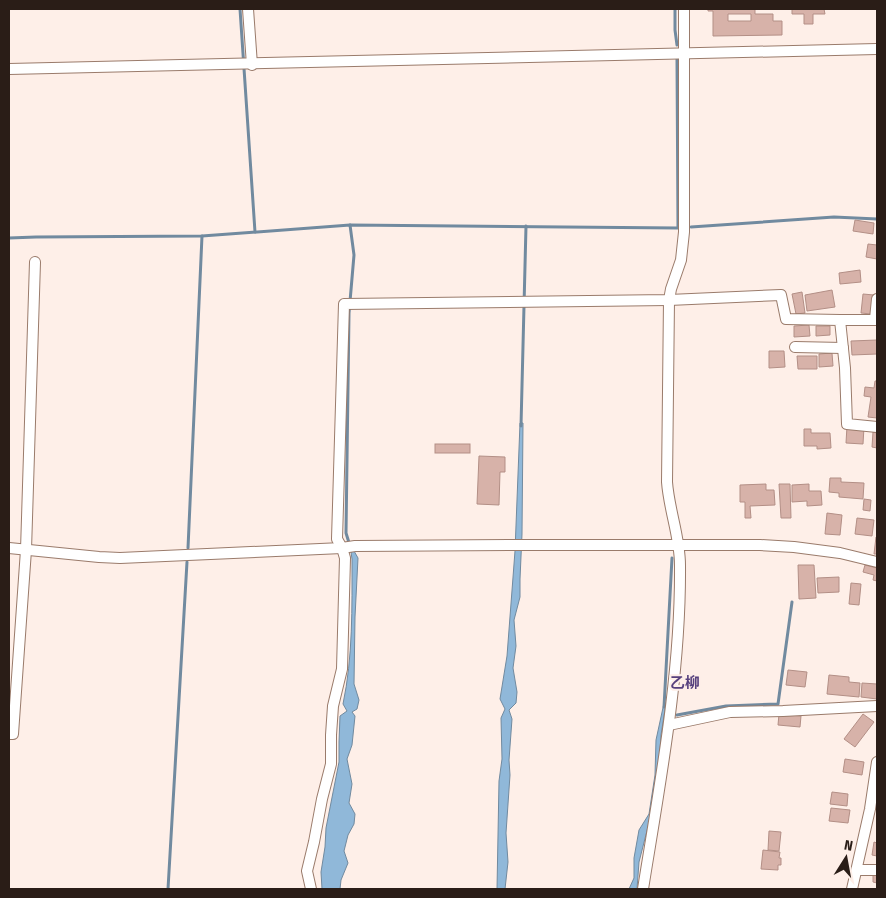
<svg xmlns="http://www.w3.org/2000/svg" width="886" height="898" viewBox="0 0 886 898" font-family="'Fira Sans Condensed','Noto Sans JP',sans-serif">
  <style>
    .water { fill: #90b8d9; stroke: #718a9f }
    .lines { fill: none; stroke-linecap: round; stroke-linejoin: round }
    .stream { stroke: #718a9f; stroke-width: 3 }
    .building { fill: #d7b2a9; stroke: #b38f86; fill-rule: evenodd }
    .minor-casing { stroke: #9a7b6b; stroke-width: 12 }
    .minor { stroke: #fff; stroke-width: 10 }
    .labels { text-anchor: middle; stroke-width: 4; stroke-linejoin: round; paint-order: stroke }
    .neighbourhood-label { font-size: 15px; font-weight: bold; fill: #57417e; stroke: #feefe8 }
  </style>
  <rect width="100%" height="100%" fill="#feefe8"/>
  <g class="water">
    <path d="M520,423H523L522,534L520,579V597L514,620L516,646L513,668L517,692L516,703L509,710L512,719L509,760L510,775L506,833L508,862L505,889H497L499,781L502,759L501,718L505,709L500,699L507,656L515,551Z"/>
    <path d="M354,551L358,558L355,617L354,684L359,700L357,709L352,712L355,716L352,745L347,759L352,784L349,803L355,814L354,824L348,835L344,851L348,863L341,880L340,889H322L321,872L325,847L326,828L339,762V742L340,716L347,711L343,704C353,657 352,607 352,559L351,552Z"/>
    <path d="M664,703H666L661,735L659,769L651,815L639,862L637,889H629L634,878V858L639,830L649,814L655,775L656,740Z"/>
  </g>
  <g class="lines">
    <g class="stream">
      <path d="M240,9L255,232"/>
      <path d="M675,9V30L677,45"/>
      <path d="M350,225L354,255L349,313L346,533L350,546"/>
      <path d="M691,227L834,217L877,219"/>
      <path d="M9,238L36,237L202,236L350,225L678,228L677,59"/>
      <path d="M521,426L526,226"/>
      <path d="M188,548L202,236"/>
      <path d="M664,707L672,558"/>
      <path d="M677,715L726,706L778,704L792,602"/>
      <path d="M168,889L187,562"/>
    </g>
  </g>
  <g class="building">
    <path d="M708,9H755V14H773V21H782V35L713,36V11H708ZM728,14H751V21H728Z"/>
    <path d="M792,9H824L825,14H813V24H804V14H792Z"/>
    <path d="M855,220L874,223L873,234L853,231Z"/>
    <path d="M868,244L877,245V259L866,257Z"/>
    <path d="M860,270L861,282L840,284L839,273Z"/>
    <path d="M832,290L835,307L807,311L805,295Z"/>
    <path d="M802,292L805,313L796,314L792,294Z"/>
    <path d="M863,294L874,295L871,314L861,313Z"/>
    <path d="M809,325L810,336L794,337V326Z"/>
    <path d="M816,326H830V335L816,336Z"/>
    <path d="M877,340V354L852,355L851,341Z"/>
    <path d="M769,351H784L785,367L769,368Z"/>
    <path d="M832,353L833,366L819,367V354Z"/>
    <path d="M797,356H817V369H798Z"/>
    <path d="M875,381H877V418L868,417L871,397L864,396L865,387L874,388Z"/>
    <path d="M847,426L864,427L863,444L846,443Z"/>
    <path d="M804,429H811V433H830L831,448L817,449V446H804Z"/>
    <path d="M873,432L877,433V448L872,447Z"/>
    <rect x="435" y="444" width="35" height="9"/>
    <path d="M479,456L505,457V472H500L499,505L477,504Z"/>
    <path d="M830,478H841V482L864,483L863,499L839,497V493L829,492Z"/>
    <path d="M766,484V490H774L775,505L750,506L751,518H745V502H740V485Z"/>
    <path d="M779,484H790L791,518H781Z"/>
    <path d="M809,484V491H821L822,505L807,506V501L792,502V485Z"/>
    <path d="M864,499L871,500L870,511L863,510Z"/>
    <path d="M827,513L842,515L840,535L825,534Z"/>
    <path d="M857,518L874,520L872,536L855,534Z"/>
    <path d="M876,537H877V554H874Z"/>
    <path d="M798,565H814L816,598L799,599Z"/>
    <path d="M865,565L877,568V581L873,580L874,575L863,572Z"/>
    <path d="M839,577V592L818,593L817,578Z"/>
    <path d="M851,583L861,584L859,605L849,604Z"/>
    <path d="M788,670L807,672L805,687L786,685Z"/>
    <path d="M829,675L849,677V682L860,683L859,697L827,694Z"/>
    <path d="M862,683L877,684V699L861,697Z"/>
    <path d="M779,714L801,716L800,727L778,725Z"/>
    <path d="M863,714L874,722L855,747L844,739Z"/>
    <path d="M845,759L864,762L862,775L843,772Z"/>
    <path d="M832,792L848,794L847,806L830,804Z"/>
    <path d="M831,808L850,810L848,823L829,821Z"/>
    <path d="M769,831L781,832L779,851L768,850Z"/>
    <path d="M874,842L877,843V856L872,855Z"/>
    <path d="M763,850L780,852L779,858H781V865H778V870L761,869Z"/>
    <path d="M873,873L877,874V883L873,882Z"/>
  </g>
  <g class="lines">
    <defs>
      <g id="minor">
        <path d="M248,9L252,65"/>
        <path d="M9,69C298,64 588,54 877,49"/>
        <path d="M875,319L877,299"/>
        <path d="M840,320H877"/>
        <path d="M795,347L843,348"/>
        <path d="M9,548L99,557L120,558L342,548L355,546L509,545H760L794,547L840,553L877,562"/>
        <path d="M669,725L730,712L783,711L877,706"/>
        <path d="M9,734H13L26,550L35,262"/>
        <path d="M857,870H877"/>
        <path d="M311,889L307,871L314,842L322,799L331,764V735L333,706L342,669L345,558L342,548L337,539L344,304L669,300L781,295L786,319L840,320L845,368L847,424L877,427"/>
        <path d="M643,889C660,783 681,673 680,565C680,537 669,510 667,482L669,300L671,289L681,260L684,232V9"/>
        <path d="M852,889L870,809L877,762"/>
      </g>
    </defs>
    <use href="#minor" class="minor-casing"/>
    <use href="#minor" class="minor"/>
  </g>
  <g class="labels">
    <g class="neighbourhood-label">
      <text x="685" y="688">乙柳</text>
    </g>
  </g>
  <rect width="886" height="898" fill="none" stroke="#2a1d17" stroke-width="20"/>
  <g transform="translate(846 858) rotate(11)" stroke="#feefe8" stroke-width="4" paint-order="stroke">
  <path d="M0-4L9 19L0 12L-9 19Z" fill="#2a1d17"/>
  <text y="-8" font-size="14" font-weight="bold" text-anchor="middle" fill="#2a1d17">N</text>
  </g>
</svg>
